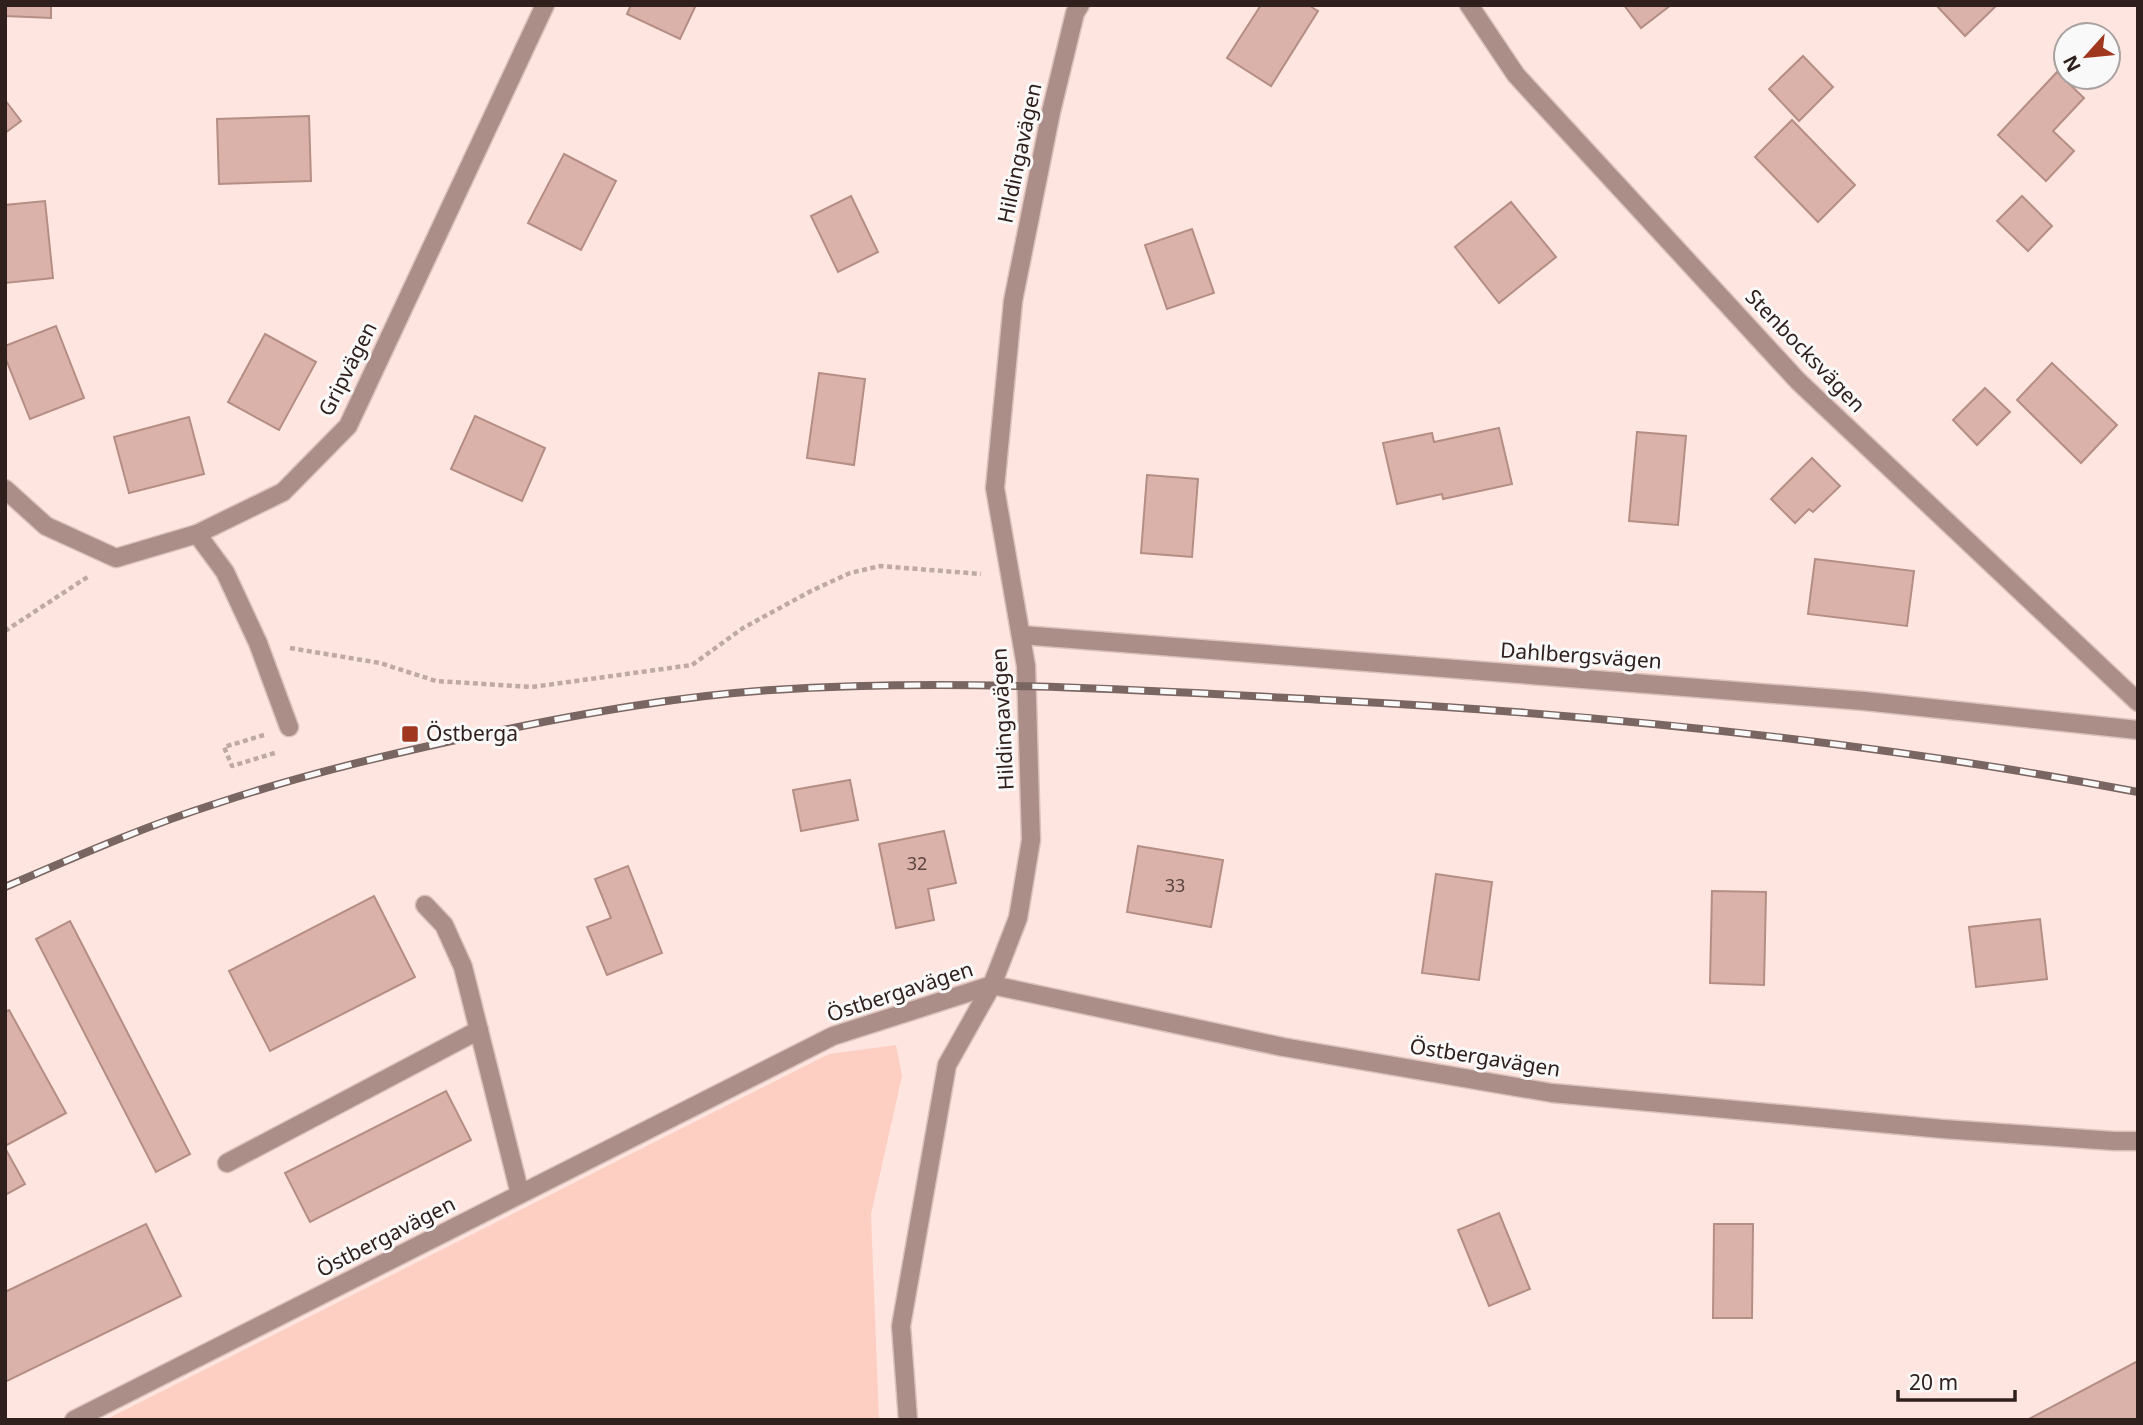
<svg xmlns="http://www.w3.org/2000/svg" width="2143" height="1425" viewBox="0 0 2143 1425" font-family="'Noto Sans',sans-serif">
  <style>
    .green { fill: #fdcfc3 }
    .building { fill: #dbb2a9; stroke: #b48e84; stroke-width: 2 }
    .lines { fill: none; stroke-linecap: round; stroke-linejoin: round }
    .minor-casing { stroke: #dac2bc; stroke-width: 21 }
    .path { stroke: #bfa9a4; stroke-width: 4.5; stroke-dasharray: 5 3.5; stroke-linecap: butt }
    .minor { stroke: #ab8e88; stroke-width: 18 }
    .rail-casing { stroke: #796662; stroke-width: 8 }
    .rail { stroke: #f9f9f9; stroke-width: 5; stroke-dasharray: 16; stroke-linecap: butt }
    .poi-dot { fill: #a0371f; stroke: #f9f9f9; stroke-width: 2.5 }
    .labels { text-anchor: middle; stroke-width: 6; stroke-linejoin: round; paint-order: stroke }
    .number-label { font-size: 18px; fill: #5a4440 }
    .street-label { font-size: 21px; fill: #2f201d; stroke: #f9f9f9 }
    .poi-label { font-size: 21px; fill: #2f201d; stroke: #f9f9f9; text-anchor: start }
  </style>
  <rect width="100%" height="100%" fill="#ffe5df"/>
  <path class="green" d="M896,1045L902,1076L871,1214L879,1420H105L829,1054Z"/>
  <g class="building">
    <path d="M5,5H51V18L5,16Z"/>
    <path d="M631,5H696L680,39L627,14Z"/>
    <path d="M1261,5H1308L1318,11L1271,86L1227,58Z"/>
    <path d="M1624,5H1671L1641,28Z"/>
    <path d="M1936,5H1997L1965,36Z"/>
    <path d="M1803,56L1833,87L1799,121L1769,89Z"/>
    <path d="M2057,72L2084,98L2053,131L2074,151L2046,181L1998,135Z"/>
    <path d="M5,100L21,121L5,133Z"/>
    <path d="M309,116L311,181L219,184L217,119Z"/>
    <path d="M1792,120L1855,185L1818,222L1755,157Z"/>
    <path d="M564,154L616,181L581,250L528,223Z"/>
    <path d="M851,196L878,252L838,272L811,216Z"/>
    <path d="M2022,196L2052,226L2028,251L1997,221Z"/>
    <path d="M45,201L53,278L5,283V205Z"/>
    <path d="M1511,202L1556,257L1499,303L1455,247Z"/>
    <path d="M1192,229L1214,293L1167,309L1145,245Z"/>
    <path d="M56,326L84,398L30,419L5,357V346Z"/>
    <path d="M265,334L316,362L279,430L228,402Z"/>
    <path d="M2052,363L2117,425L2081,463L2017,400Z"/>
    <path d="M819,373L865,379L854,465L807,458Z"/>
    <path d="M1985,388L2010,412L1977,445L1953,420Z"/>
    <path d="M475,416L545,448L522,501L451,469Z"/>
    <path d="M189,417L204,474L129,493L114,437Z"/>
    <path d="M1499,428L1512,484L1443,499L1442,494L1397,504L1383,443L1432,433L1434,442Z"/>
    <path d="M1637,432L1686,436L1678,525L1629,521Z"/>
    <path d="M1812,458L1840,486L1813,512L1809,509L1795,523L1771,499Z"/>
    <path d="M1147,475L1198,479L1192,557L1141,553Z"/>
    <path d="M1815,559L1914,571L1907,626L1808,614Z"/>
    <path d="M850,780L858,820L801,831L793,790Z"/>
    <path d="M944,831L956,883L928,889L934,920L896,928L879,844Z"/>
    <path d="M1138,846L1223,860L1211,927L1127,912Z"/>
    <path d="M628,866L662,953L607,975L587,927L611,918L595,879Z"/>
    <path d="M1436,874L1492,882L1479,980L1422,973Z"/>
    <path d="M1712,891L1766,892L1764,985L1710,983Z"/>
    <path d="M374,896L415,977L270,1051L229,971Z"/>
    <path d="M2040,919L2047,979L1976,987L1969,927Z"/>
    <path d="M70,921L190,1154L156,1172L36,939Z"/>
    <path d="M9,1010L66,1113L5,1146V1012Z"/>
    <path d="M446,1091L471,1140L310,1222L285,1173Z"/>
    <path d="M5,1148L25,1184L5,1195Z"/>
    <path d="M1499,1213L1530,1289L1489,1306L1458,1230Z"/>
    <path d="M146,1224L181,1296L5,1382V1292Z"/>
    <path d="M1714,1224H1753L1752,1318H1713Z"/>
    <path d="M2138,1361V1420H2027Z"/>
  </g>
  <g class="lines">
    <defs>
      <g id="minor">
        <path d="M1469,5L1516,75L1798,381L2138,702"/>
        <path d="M5,489L46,526L116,558L197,534L283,492L348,426L545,5"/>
        <path d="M197,534L225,572L258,643L289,727"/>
        <path d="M1021,635L1864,701L2138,730"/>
        <path d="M425,905L444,925L463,967L520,1194"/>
        <path d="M227,1163L479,1030"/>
        <path d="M74,1420L833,1036L992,985L1283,1047L1552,1093L1943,1129L2114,1141H2138"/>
        <path d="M908,1420L901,1326L947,1065L992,985L1018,918L1031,840L1026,666L995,488L1013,301L1051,112L1075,13L1080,5"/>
      </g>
    </defs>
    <use href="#minor" class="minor-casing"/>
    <g class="path">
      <path d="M5,631L89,576"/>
      <path d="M290,648L380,663L436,681L532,687L692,665L743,628L811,591L850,573L880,566L981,574"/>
      <path d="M264,735L224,747L232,766L278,752"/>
    </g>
    <use href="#minor" class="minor"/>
    <defs>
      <path id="rail" d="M5,887C75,857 145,826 218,803C311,772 407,750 503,730C591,712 681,696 772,690C957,678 1142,690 1327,700C1599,714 1870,741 2138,792"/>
    </defs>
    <use href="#rail" class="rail-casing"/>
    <use href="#rail" class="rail"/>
  </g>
  <rect class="poi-dot" x="401" y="725" width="18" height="18" rx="3.5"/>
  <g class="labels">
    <g class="number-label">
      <text x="917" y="870">32</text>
      <text x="1175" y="892">33</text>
    </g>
    <g class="street-label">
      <text transform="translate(1020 153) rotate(-78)" y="7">Hildingavägen</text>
      <text transform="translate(1805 351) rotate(46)" y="7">Stenbocksvägen</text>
      <text transform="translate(348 369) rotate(-63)" y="7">Gripvägen</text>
      <text transform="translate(1581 656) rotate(4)" y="7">Dahlbergsvägen</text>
      <text transform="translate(1003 719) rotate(-93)" y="7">Hildingavägen</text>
      <text transform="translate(900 992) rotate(-18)" y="7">Östbergavägen</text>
      <text transform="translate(1485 1058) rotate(9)" y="7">Östbergavägen</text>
      <text transform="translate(386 1237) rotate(-27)" y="7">Östbergavägen</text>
    </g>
    <g class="poi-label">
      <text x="426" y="741">Östberga</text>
    </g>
  </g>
  <rect width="2143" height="1425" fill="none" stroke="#2f201d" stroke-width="14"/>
  <g transform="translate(2087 56) rotate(243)"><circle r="33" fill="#f9f9f9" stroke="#a8a2a1" stroke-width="2"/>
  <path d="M0-5L12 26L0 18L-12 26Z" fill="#a0371f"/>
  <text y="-10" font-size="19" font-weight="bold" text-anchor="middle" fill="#2f201d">N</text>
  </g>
  <path d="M1898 1390v10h117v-10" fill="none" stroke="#2f201d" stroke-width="3.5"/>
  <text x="1909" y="1390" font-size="21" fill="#2f201d" stroke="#f9f9f9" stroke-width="5" paint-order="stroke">20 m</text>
</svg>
